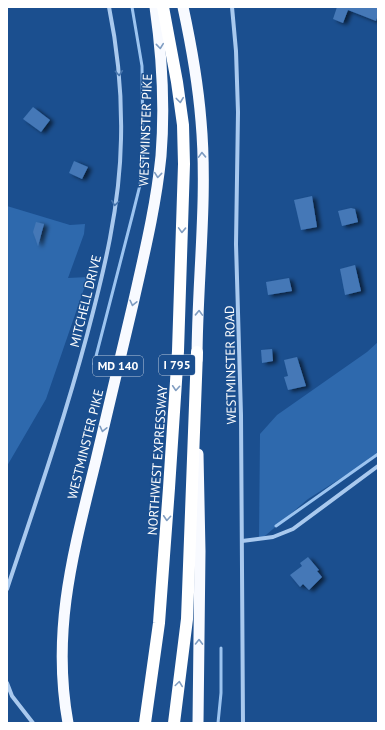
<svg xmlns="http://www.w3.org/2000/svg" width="385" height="730" viewBox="0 0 385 730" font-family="'PT Sans',sans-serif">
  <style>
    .green { fill: #2e69ad }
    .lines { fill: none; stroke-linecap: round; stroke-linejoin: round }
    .stream { stroke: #9cc4f0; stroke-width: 3 }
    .building { fill: #4478b7; filter: url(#shadow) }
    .minor { stroke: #a9c9ee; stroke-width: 4 }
    .trunk { stroke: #f8faff; stroke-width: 11 }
    .motorway { stroke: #fff; stroke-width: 12 }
    .oneway { stroke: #7e9cc1 }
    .oneway2 { stroke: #4674ac }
    .oneway3 { stroke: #829ec1 }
    .labels { text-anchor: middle; stroke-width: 3; stroke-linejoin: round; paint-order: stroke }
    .shield { fill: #1b4f8f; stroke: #bbcadd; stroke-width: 1 }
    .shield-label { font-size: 12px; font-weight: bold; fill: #fff }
    .street-label { font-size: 13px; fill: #fff; stroke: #1b4f8f }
  </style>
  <defs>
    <filter id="shadow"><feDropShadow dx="4" dy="2" stdDeviation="2" flood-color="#0009"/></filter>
  </defs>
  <rect width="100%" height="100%" fill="#1b4f8f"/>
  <g class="green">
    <path d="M7,206L70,225L85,224L84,234L68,278L88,277L46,399L7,466Z"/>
    <path d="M378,342V452L357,468L308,499L259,541L260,434L277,415L367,352Z"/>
  </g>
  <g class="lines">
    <g class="stream">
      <path d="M94,364L133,213L140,185L143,157L142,66L132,7"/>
      <path d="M276,526L378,454"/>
      <path d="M218,723L221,693V648"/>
    </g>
  </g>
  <g class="building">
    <path d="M337,7H378V15L376,21L348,10L343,23L333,19Z"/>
    <path d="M33,107L50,120L41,132L23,119Z"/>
    <path d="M74,161L88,167L82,179L69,173Z"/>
    <path d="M312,196L317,227L301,230L294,200Z"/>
    <path d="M351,208L355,209L358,222L342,226L338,211Z"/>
    <path d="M36,222L44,224L38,246L33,232Z"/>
    <path d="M355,265L361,291L345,295L340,269Z"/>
    <path d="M289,278L292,291L268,295L266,282Z"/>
    <path d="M272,349L273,361L262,363L261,350Z"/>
    <path d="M297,357L306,386L288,390L284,377L288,376L284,360Z"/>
    <path d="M308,557L319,570L317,571L322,577L309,590L303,584L300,587L290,575L302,566L300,563Z"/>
  </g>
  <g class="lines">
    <g class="minor">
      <path d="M232,7L236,51L238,112L236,244L241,415L243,723"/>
      <path d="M242,541L273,537L293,529L378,466"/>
      <path d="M7,589C35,505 64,421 87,335C104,271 120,206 121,139C122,95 118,51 109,7"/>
      <path d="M7,683L12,696L33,723"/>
    </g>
    <g class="trunk">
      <path d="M183,7C191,44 198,83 201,121C208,199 197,282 197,360"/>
      <path d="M68,723C51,629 74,550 96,460C108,408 121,356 133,304C144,255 156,206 161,156C165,106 162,56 155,7"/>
      <path d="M198,723L200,551L198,454"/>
    </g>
    <g class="motorway">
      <path d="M145,723L159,623L169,488L178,351L184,164L183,125L177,82L163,7"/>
      <path d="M174,723L187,619L197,352"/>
    </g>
  </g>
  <defs><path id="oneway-chevron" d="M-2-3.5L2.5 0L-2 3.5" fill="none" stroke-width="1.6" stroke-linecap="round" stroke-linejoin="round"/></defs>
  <g class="oneway">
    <use href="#oneway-chevron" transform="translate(160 46) rotate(84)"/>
    <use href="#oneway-chevron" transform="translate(202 155) rotate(-92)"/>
    <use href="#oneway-chevron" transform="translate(158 175) rotate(96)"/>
    <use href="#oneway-chevron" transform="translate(133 303) rotate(103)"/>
    <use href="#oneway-chevron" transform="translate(199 313) rotate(-88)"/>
    <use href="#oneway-chevron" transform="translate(103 429) rotate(103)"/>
    <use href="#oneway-chevron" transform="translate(199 642) rotate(-89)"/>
  </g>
  <g class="oneway2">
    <use href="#oneway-chevron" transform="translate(119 73) rotate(86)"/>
    <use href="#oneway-chevron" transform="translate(115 203) rotate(97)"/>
  </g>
  <g class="oneway3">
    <use href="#oneway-chevron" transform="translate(180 100) rotate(83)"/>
    <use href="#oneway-chevron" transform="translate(182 230) rotate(92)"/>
    <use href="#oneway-chevron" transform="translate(176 388) rotate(94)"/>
    <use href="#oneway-chevron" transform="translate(167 518) rotate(94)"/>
    <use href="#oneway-chevron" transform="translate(179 684) rotate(-82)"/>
  </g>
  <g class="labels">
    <g class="shield">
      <rect x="159" y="355" width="36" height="20" rx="3"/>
      <rect x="93" y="356" width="50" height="20" rx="3"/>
    </g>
    <g class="shield-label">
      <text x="177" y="369">I 795</text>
      <text x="118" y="370">MD 140</text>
    </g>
    <g class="street-label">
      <text transform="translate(145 130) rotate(-88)" y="5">WESTMINSTER PIKE</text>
      <text transform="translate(85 301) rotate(-76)" y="5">MITCHELL DRIVE</text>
      <text transform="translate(230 365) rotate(-91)" y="5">WESTMINSTER ROAD</text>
      <text transform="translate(85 444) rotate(-76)" y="5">WESTMINSTER PIKE</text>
      <text transform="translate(157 460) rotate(-86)" y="5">NORTHWEST EXPRESSWAY</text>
    </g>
  </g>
  <rect width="385" height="730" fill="none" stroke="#ffffff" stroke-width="16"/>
</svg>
